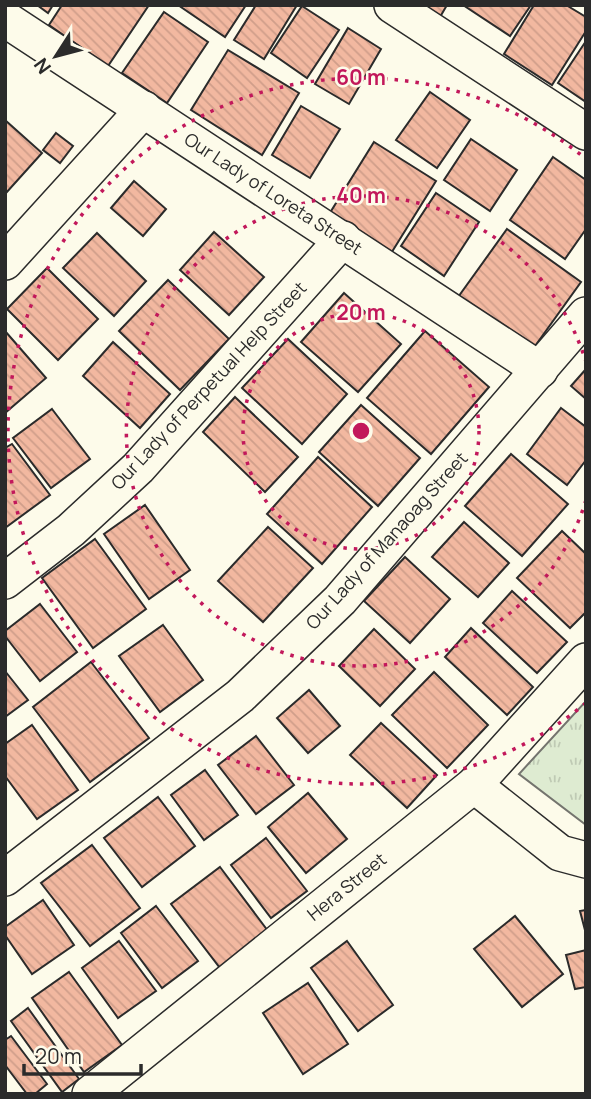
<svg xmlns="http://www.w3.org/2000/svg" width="591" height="1099" viewBox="0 0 591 1099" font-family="Manrope,sans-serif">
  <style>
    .grass { fill: url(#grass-tufts); stroke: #74746e; stroke-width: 2 }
    .building { fill: url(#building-back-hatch); stroke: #2b2b2b; stroke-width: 2 }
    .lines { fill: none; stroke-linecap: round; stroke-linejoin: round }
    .minor-casing { stroke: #2b2b2b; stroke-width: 38 }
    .minor { stroke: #fdfbea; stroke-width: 35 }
    .ring { fill: none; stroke: #c2185b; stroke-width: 3.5; stroke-dasharray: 3.5 7 }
    .labels { text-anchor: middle; stroke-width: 5; stroke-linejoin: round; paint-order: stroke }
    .street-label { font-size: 18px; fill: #2b2b2b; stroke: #fdfbea }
    .centre { fill: #c2185b; stroke: #fdfbea; stroke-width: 3.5 }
    .ring-label { font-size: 21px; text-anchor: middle; font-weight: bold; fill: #c2185b; stroke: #fdfbea; stroke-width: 5; stroke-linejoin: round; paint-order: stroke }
  </style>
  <defs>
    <pattern id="grass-tufts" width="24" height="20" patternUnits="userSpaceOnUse" patternTransform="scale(1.75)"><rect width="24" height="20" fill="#deebd1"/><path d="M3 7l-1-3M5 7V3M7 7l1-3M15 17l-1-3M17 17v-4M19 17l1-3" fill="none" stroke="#bfcab4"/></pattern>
    <pattern id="building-back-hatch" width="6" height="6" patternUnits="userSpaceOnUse" patternTransform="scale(1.75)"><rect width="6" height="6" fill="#f2b8a0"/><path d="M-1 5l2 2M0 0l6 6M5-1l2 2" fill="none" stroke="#d09e8a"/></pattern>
  </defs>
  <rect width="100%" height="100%" fill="#fdfbea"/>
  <path class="grass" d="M586,701V825L519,774Z"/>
  <g class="building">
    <path d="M37,5H53L48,13Z"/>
    <path d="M62,5H149L108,66L49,25Z"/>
    <path d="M178,5H246L225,37Z"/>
    <path d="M256,5H297L264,59L234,40Z"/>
    <path d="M423,5H447L440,17Z"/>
    <path d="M463,5H531L510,36Z"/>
    <path d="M534,5H566L586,17V31L552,85L504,54Z"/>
    <path d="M302,6L339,30L307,78L271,53Z"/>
    <path d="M164,12L208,42L167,103L122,73Z"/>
    <path d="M348,28L381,49L349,104L315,84Z"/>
    <path d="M586,41V102L558,83Z"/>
    <path d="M228,50L299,93L262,155L191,110Z"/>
    <path d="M430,92L470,120L437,168L396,140Z"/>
    <path d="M301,106L340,129L310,178L272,155Z"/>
    <path d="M5,120L42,153L6,193L5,192Z"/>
    <path d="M56,133L73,146L60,163L43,150Z"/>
    <path d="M471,139L517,170L490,211L444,180Z"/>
    <path d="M374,142L436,181L390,255L328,216Z"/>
    <path d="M553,157L586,180V229L565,259L510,220Z"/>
    <path d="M134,181L166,209L143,236L111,208Z"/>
    <path d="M436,193L479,222L444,276L401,246Z"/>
    <path d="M507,229L581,282L530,353L456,300Z"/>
    <path d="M214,232L264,277L229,315L180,270Z"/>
    <path d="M97,233L146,281L114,316L63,268Z"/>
    <path d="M47,268L98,319L58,360L7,309Z"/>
    <path d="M168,280L229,339L180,390L119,331Z"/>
    <path d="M344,293L401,344L358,392L301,342Z"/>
    <path d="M5,331L46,378L5,413Z"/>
    <path d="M425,331L489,387L431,454L367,398Z"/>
    <path d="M288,339L347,394L302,444L242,388Z"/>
    <path d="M113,342L170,394L140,428L83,376Z"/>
    <path d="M586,369V399L571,386Z"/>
    <path d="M235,397L298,457L265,492L203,432Z"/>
    <path d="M361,405L420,458L378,506L319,452Z"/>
    <path d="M561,408L586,427V460L567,485L527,454Z"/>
    <path d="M52,409L90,459L51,488L13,438Z"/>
    <path d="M12,444L50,495L5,528V448Z"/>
    <path d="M511,454L568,504L522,556L465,506Z"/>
    <path d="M318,457L372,507L322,564L267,514Z"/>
    <path d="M145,505L190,570L149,599L104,534Z"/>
    <path d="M464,522L509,563L478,597L432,557Z"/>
    <path d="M268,527L313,568L263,622L218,581Z"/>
    <path d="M562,531L586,554V612L570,628L517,578Z"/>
    <path d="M95,539L146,609L93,648L42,578Z"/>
    <path d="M405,557L450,599L410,643L364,601Z"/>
    <path d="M512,591L567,642L537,673L483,623Z"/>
    <path d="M40,604L77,652L40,681L5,636V631Z"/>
    <path d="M163,625L203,680L160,712L119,656Z"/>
    <path d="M471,628L533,687L507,715L445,657Z"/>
    <path d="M374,629L415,669L380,706L339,666Z"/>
    <path d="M91,662L149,738L90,782L33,707Z"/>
    <path d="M5,671L28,700L5,717Z"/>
    <path d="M434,672L488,725L447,768L392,715Z"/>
    <path d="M309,690L340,726L308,753L277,718Z"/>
    <path d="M381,723L437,775L407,808L350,755Z"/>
    <path d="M32,725L78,790L37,819L5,776V744Z"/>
    <path d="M256,736L294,785L256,814L218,765Z"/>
    <path d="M205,770L238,815L204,840L171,795Z"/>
    <path d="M308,793L347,839L306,873L268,827Z"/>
    <path d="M158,797L195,846L142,887L104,838Z"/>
    <path d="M266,838L307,891L271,918L231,865Z"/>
    <path d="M92,845L140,908L90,946L41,883Z"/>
    <path d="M220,867L268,931L220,968L171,904Z"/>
    <path d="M43,900L74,945L32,974L5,935V927Z"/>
    <path d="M156,906L198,961L162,988L121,933Z"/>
    <path d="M586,910V934L580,911Z"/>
    <path d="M515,916L563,974L522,1007L474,949Z"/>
    <path d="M119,941L156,991L118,1018L82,968Z"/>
    <path d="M347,941L393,1005L358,1031L311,968Z"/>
    <path d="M586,950V987L575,989L566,955Z"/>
    <path d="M69,972L122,1045L84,1072L32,998Z"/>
    <path d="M308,983L348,1044L303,1074L263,1013Z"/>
    <path d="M28,1008L79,1079L62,1092L11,1021Z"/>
    <path d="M11,1036L47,1084L35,1094H27L5,1065V1040Z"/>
  </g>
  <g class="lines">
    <defs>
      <g id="minor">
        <path d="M392,5L586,132"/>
        <path d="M5,19L540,370"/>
        <path d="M5,262L144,109"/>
        <path d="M5,581L71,530L138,468L343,239"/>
        <path d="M474,785L560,853L586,860"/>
        <path d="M5,878L240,696L340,600L586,315"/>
        <path d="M90,1094L474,785L586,661"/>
      </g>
    </defs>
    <use href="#minor" class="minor-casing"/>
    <use href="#minor" class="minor"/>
  </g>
  <g class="ring">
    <circle cx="361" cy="431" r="118"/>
    <path d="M586 500A235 235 0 1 1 586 362"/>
    <path d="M586 703A353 353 0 1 1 586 159"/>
  </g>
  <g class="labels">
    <g class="street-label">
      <text transform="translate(273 194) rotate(33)" y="6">Our Lady of Loreta Street</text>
      <text transform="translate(209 386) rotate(-47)" y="6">Our Lady of Perpetual Help Street</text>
      <text transform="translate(387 541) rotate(-48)" y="6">Our Lady of Manaoag Street</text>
      <text transform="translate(347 887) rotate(-39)" y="6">Hera Street</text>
    </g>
  </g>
  <circle cx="361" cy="431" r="10" class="centre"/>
  <g class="ring-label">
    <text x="361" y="85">60 m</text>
    <text x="361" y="203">40 m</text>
    <text x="361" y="320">20 m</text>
  </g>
  <rect width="591" height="1099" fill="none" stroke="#2b2b2b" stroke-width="14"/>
  <g transform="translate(56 56) rotate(234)" stroke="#fdfbea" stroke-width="5" paint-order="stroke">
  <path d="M0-5L12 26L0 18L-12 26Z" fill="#2b2b2b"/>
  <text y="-10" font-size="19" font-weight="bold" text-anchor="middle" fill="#2b2b2b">N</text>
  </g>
  <path d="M24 1064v10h117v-10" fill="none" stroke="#2b2b2b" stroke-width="3.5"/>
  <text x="35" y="1064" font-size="21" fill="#2b2b2b" stroke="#fdfbea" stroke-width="5" paint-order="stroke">20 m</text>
</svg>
